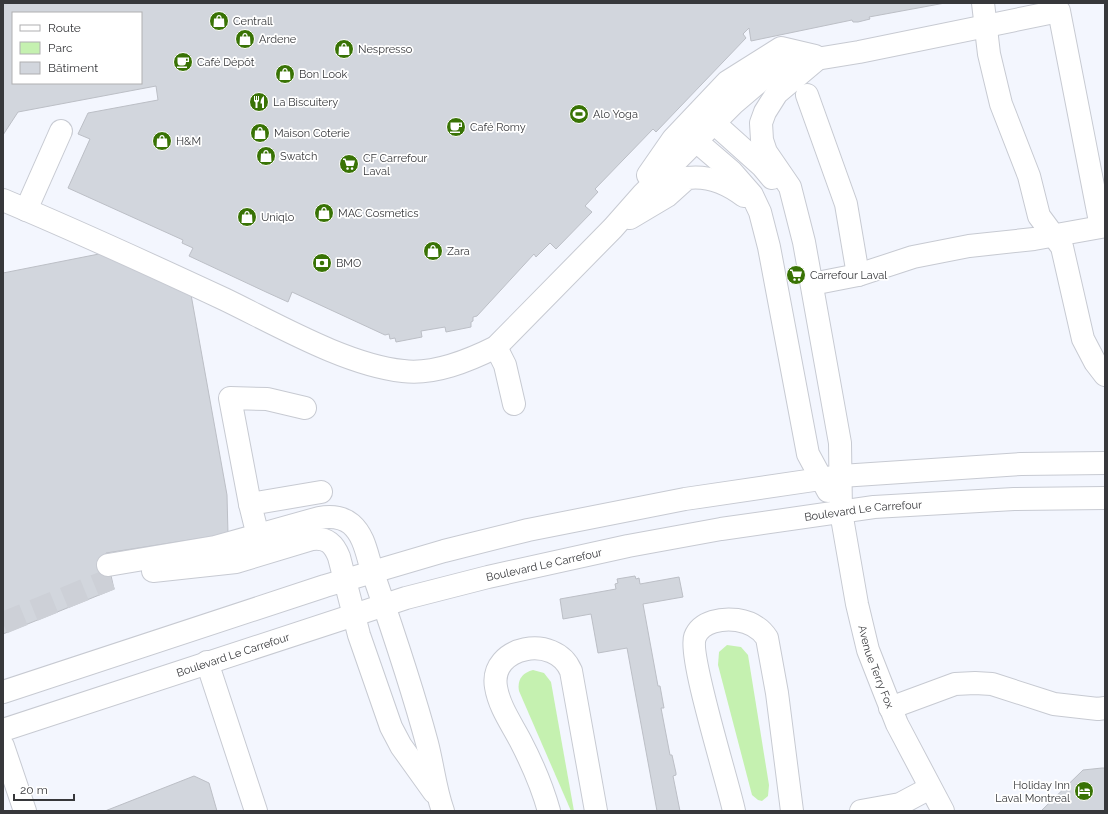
<svg xmlns="http://www.w3.org/2000/svg" width="1108" height="814" viewBox="0 0 1108 814" font-family="Raleway,sans-serif">
  <style>
    .green { fill: #c5f1b0 }
    .building { fill: #d2d6dd; stroke: #bcbfc6; fill-rule: evenodd }
    .lines { fill: none; stroke-linecap: round; stroke-linejoin: round }
    .minor-tunnel { stroke: #cdd0d7; stroke-width: 22; stroke-dasharray: 22 11; stroke-linecap: butt }
    .minor-casing { stroke: #c7cad2; stroke-width: 24 }
    .minor { stroke: #fff; stroke-width: 22 }
    .labels { text-anchor: middle; stroke-width: 3.5; stroke-linejoin: round; paint-order: stroke }
    .poi-label { font-size: 11px; fill: #37383b; stroke: #fff; text-anchor: start }
    .street-label { font-size: 11px; fill: #37383b; stroke: #fff }
  </style>
  <rect width="100%" height="100%" fill="#f3f6fe"/>
  <g class="green">
    <path d="M727,645L741,647L748,655L769,785L768,796L762,801L758,800L752,795L718,665L719,652Z"/>
    <path d="M533,670L544,673L551,682L574,811H571L519,691C517,680 522,673 533,670Z"/>
  </g>
  <g class="building">
    <path d="M3,3H945L869,17L870,19L858,22H853L852,20L751,41L749,28L743,34L746,38L656,132L653,129L595,189L598,192L585,206L592,212L556,249L550,243L536,257L534,254L477,316L473,317V321L471,322V327L446,332L445,327L421,331L422,337L396,342L395,338L390,339L389,334L385,335L292,292L288,302L266,292L189,256L193,248L182,243L183,240L68,188L90,139L78,134L88,113L158,100L156,86L18,112L3,135ZM13,13H141V83H13Z"/>
    <path d="M109,252L190,289L227,495L228,534L106,553L114,589L3,634V273Z"/>
    <path d="M635,576L636,579L639,578L640,584L679,577L683,597L643,604L658,686H660L664,708H661L670,755H672L676,773V775L673,776L680,811H657L627,648L598,653L591,614L563,619L560,599L616,589L615,584L618,583L617,579Z"/>
    <path d="M1102,768H1105V811H1041L1083,770Z"/>
    <path d="M194,776L209,783L217,811H105Z"/>
  </g>
  <g class="lines">
    <path class="minor-tunnel" d="M3,623L111,579"/>
    <defs>
      <g id="minor">
        <path d="M983,3L989,54L1001,104L1029,176L1039,216L1062,247L1083,339L1095,362L1105,375"/>
        <path id="s1" d="M815,61L777,93L765,112L761,123L762,140L766,152L790,187L804,242L840,443L841,512L857,604L868,650L897,724L943,811"/>
        <path d="M807,95L846,204L858,275"/>
        <path d="M714,123L762,166L772,178"/>
        <path d="M696,141L731,171L752,195L760,212L769,247L808,454L828,491"/>
        <path d="M648,175L673,139L727,82L781,48L815,56"/>
        <path d="M3,200C77,231 151,265 224,299C276,324 346,365 403,371C434,375 468,361 496,347L613,228L643,194L733,104L768,74L784,66L804,61L859,52L1059,11L1101,227L1034,239L969,246L913,257L858,275L812,284"/>
        <path d="M26,210L61,131"/>
        <path d="M630,218L667,196L687,178C709,175 727,183 744,196"/>
        <path d="M496,347L505,365L514,404"/>
        <path d="M250,504L230,398L267,399L305,408"/>
        <path d="M258,536L250,504L321,492"/>
        <path d="M108,565L215,547L319,518C330,516 341,516 351,524C366,537 367,558 374,576C393,631 412,687 427,743C433,766 435,789 443,811"/>
        <path d="M153,571L236,562L312,539C327,537 334,544 339,557L359,635L391,727L401,746L434,792"/>
        <path d="M207,662L256,811"/>
        <path d="M3,692L325,586L444,551L528,530L685,499L841,476L1021,464L1105,463"/>
        <path d="M890,708L955,684L975,683L992,684L1054,704L1098,709L1105,708"/>
        <path id="s2" d="M3,730L406,598L488,577L628,546L721,529L874,507L1014,499L1105,498"/>
        <path d="M3,746L25,811"/>
        <path d="M549,811C542,786 532,763 520,740C511,723 499,706 496,687C489,646 555,633 571,671L596,811"/>
        <path d="M734,811C728,782 688,656 695,637C701,621 723,618 737,620C750,622 760,627 767,638L777,693L792,811"/>
        <path d="M861,811L900,804L930,788"/>
      </g>
    </defs>
    <use href="#minor" class="minor-casing"/>
    <use href="#minor" class="minor"/>
  </g>
  <defs>
    <symbol id="shop-disc" viewBox="-11 -11 22 22"><circle r="9.5" fill="#397305" stroke="#fff"/><path d="M-5-2.5h2.3a2.7 3.5 0 0 1 5.4 0H5L5.5 6h-11ZM-1.5-2.5h3a1.5 2.3 0 0 0-3 0Z" fill="#fff"/></symbol>
    <symbol id="cafe-disc" viewBox="-11 -11 22 22"><circle r="9.5" fill="#397305" stroke="#fff"/><path d="M-5.5-4.5H6V0H3Q3 3.5 0 3.5H-2.5Q-5.5 3.5-5.5 0ZM3-3.2v2h1.7v-2ZM-6 4.5H4V6H-6Z" fill="#fff"/></symbol>
    <symbol id="restaurant-disc" viewBox="-11 -11 22 22"><circle r="9.5" fill="#397305" stroke="#fff"/><path d="M-5-6h1v4h1v-4h1v4h1v-4h1v5L-1.5 .5V6h-2V.5L-5-1ZM5-6V6H3V1.5H1.5Q1.5-4 5-6Z" fill="#fff"/></symbol>
    <symbol id="stadium-disc" viewBox="-11 -11 22 22"><circle r="9.5" fill="#397305" stroke="#fff"/><path d="M0-5a6.5 5 0 1 0 0 10a6.5 5 0 1 0 0-10ZM-3.5-1.8h7v3.6h-7Z" fill="#fff"/></symbol>
    <symbol id="supermarket-disc" viewBox="-11 -11 22 22"><circle r="9.5" fill="#397305" stroke="#fff"/><path d="M-6-5.5h2.5l.6 2H6L4.5 2H-2.5L-4.4-4H-6ZM-1.5 3.2a1.3 1.3 0 1 0 .1 0ZM3 3.2a1.3 1.3 0 1 0 .1 0Z" fill="#fff"/></symbol>
    <symbol id="bank-disc" viewBox="-11 -11 22 22"><circle r="9.5" fill="#397305" stroke="#fff"/><path d="M-6-4H6V4H-6ZM0-2.3a2.3 2.3 0 1 0 0 4.6a2.3 2.3 0 1 0 0-4.6Z" fill="#fff"/></symbol>
    <symbol id="hotel-disc" viewBox="-11 -11 22 22"><circle r="9.5" fill="#397305" stroke="#fff"/><path d="M-6-4.5h1.5V1H6V5H4.5V3h-9V5H-6ZM-4 0a1.8 1.8 0 1 1 3.6 0ZM.5 0V-2.5h3Q6-2.5 6 0Z" fill="#fff"/></symbol>
  </defs>
  <g fill-rule="evenodd">
    <use href="#shop-disc" x="208" y="10" width="22" height="22"/>
    <use href="#shop-disc" x="234" y="28" width="22" height="22"/>
    <use href="#shop-disc" x="333" y="38" width="22" height="22"/>
    <use href="#cafe-disc" x="172" y="51" width="22" height="22"/>
    <use href="#shop-disc" x="274" y="63" width="22" height="22"/>
    <use href="#restaurant-disc" x="248" y="91" width="22" height="22"/>
    <use href="#stadium-disc" x="568" y="103" width="22" height="22"/>
    <use href="#cafe-disc" x="445" y="116" width="22" height="22"/>
    <use href="#shop-disc" x="249" y="122" width="22" height="22"/>
    <use href="#shop-disc" x="151" y="130" width="22" height="22"/>
    <use href="#shop-disc" x="255" y="145" width="22" height="22"/>
    <use href="#supermarket-disc" x="338" y="153" width="22" height="22"/>
    <use href="#shop-disc" x="313" y="202" width="22" height="22"/>
    <use href="#shop-disc" x="236" y="206" width="22" height="22"/>
    <use href="#shop-disc" x="422" y="240" width="22" height="22"/>
    <use href="#bank-disc" x="311" y="252" width="22" height="22"/>
    <use href="#supermarket-disc" x="785" y="264" width="22" height="22"/>
    <use href="#hotel-disc" x="1073" y="780" width="22" height="22"/>
  </g>
  <g class="labels">
    <g class="poi-label">
      <text x="233" y="25">Centrall</text>
      <text x="259" y="43">Ardene</text>
      <text x="358" y="53">Nespresso</text>
      <text x="197" y="66">Café Dépôt</text>
      <text x="299" y="78">Bon Look</text>
      <text x="273" y="106">La Biscuitery</text>
      <text x="593" y="118">Alo Yoga</text>
      <text x="470" y="131">Café Romy</text>
      <text x="274" y="137">Maison Coterie</text>
      <text x="176" y="145">H&amp;M</text>
      <text x="280" y="160">Swatch</text>
      <text x="363" y="162">CF Carrefour<tspan x="363" dy="13">Laval</tspan></text>
      <text x="338" y="217">MAC Cosmetics</text>
      <text x="261" y="221">Uniqlo</text>
      <text x="447" y="255">Zara</text>
      <text x="336" y="267">BMO</text>
      <text x="810" y="279">Carrefour Laval</text>
      <text x="1070" y="789" text-anchor="end">Holiday Inn<tspan x="1070" dy="13">Laval Montreal</tspan></text>
    </g>
    <g class="street-label">
      <text dy="4" stroke="none"><textPath href="#s2" startOffset="890">Boulevard Le Carrefour</textPath></text>
      <text dy="4" stroke="none"><textPath href="#s2" startOffset="566">Boulevard Le Carrefour</textPath></text>
      <text dy="4" stroke="none"><textPath href="#s2" startOffset="242">Boulevard Le Carrefour</textPath></text>
      <text dy="4" stroke="none"><textPath href="#s1" startOffset="645">Avenue Terry Fox</textPath></text>
    </g>
  </g>
  <rect width="1108" height="814" fill="none" stroke="#37383b" stroke-width="8"/>
  <rect x="12" y="12" width="130" height="72" fill="#ffffff" stroke="#afafb1"/>
  <rect x="20" y="25" width="20" height="6" fill="#ffffff" stroke="#afafb1"/>
  <text x="48" y="32" font-size="12" fill="#37383b">Route</text>
  <rect x="20" y="42" width="20" height="12" fill="#c5f1b0" stroke="#afafb1"/>
  <text x="48" y="52" font-size="12" fill="#37383b">Parc</text>
  <rect x="20" y="62" width="20" height="12" fill="#d2d6dd" stroke="#afafb1"/>
  <text x="48" y="72" font-size="12" fill="#37383b">Bâtiment</text>
  <path d="M14 794v6h60v-6" fill="none" stroke="#37383b" stroke-width="2"/>
  <text x="20" y="794" font-size="12" fill="#37383b" stroke="#ffffff" stroke-width="3" paint-order="stroke">20 m</text>
</svg>
